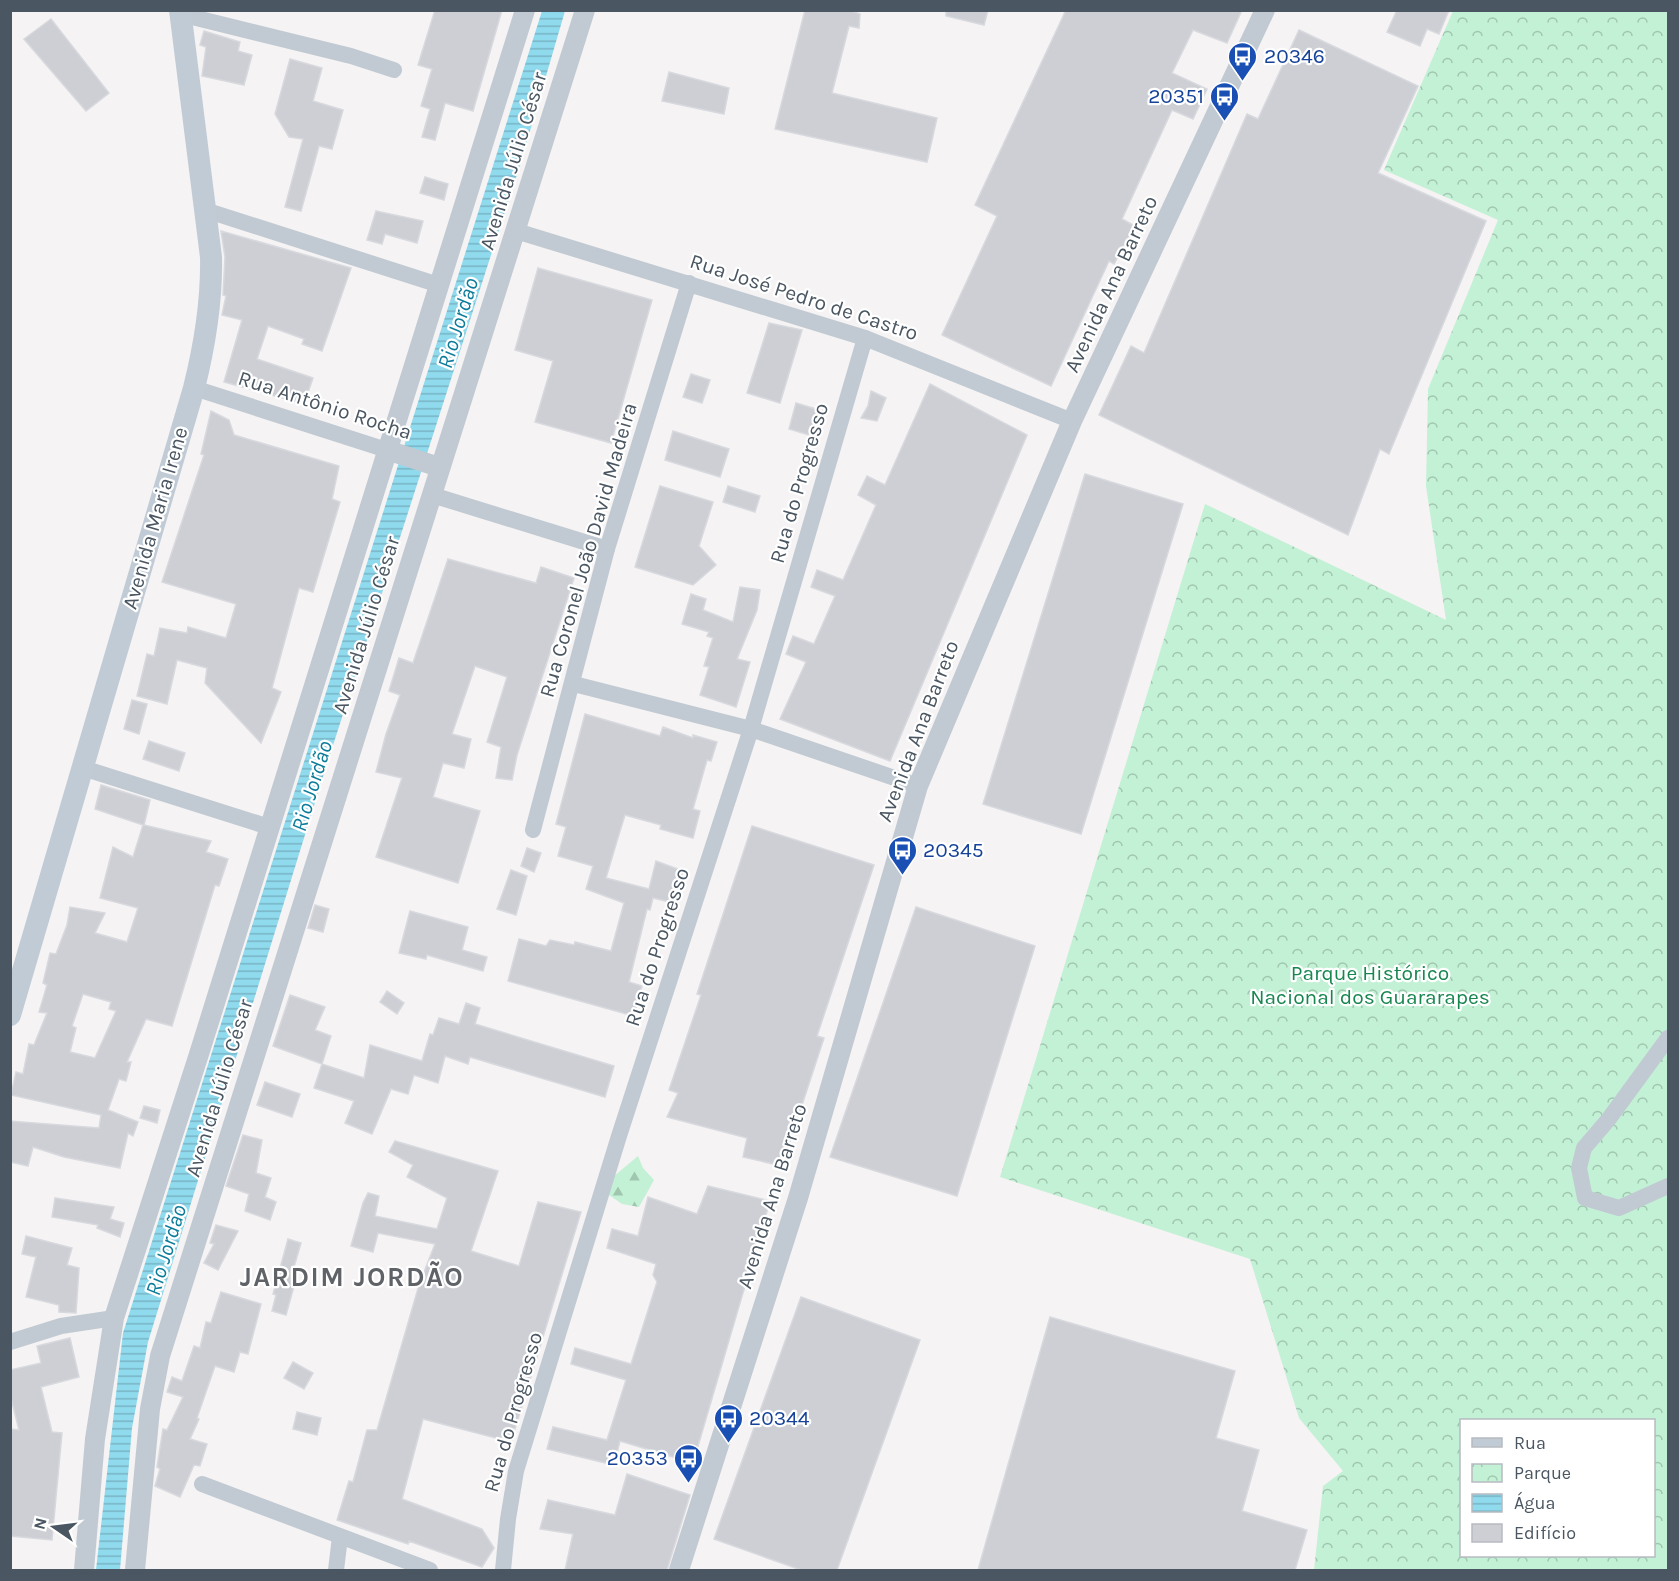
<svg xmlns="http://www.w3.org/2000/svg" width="1679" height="1581" viewBox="0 0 1679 1581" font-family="Karla,sans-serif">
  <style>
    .forest { fill: url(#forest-firs) }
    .park { fill: url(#park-crowns); fill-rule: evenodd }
    .water { fill: url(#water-rules) }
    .building { fill: #cdcfd5; stroke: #d7d9de; stroke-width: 1.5; fill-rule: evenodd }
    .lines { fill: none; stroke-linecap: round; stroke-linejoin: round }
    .minor { stroke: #c1cad2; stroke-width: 16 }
    .tertiary { stroke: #c1cad2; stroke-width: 20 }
    .secondary { stroke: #c1cbd6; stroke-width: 22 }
    .labels { text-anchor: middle; stroke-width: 4.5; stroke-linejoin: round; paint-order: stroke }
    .transit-label { font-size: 21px; fill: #164399; stroke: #fff; text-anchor: start }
    .street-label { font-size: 21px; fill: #4a5661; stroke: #fff }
    .park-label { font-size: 21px; fill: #17864f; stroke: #fff }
    .water-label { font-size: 22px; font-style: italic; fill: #0c7c9b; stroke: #fff }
    .district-label { font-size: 27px; font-weight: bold; letter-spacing: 1.5px; fill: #5f6368; stroke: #fff }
  </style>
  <defs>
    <pattern id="forest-firs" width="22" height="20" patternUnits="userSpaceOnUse" patternTransform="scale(1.5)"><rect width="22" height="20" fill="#c3f1d5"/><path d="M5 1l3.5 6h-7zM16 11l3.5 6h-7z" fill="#a0c6b0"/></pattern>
    <pattern id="park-crowns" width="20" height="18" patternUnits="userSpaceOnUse" patternTransform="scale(1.5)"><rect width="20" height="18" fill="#c3f1d5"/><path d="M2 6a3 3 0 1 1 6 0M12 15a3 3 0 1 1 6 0" fill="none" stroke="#a0c6b0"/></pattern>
    <pattern id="water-rules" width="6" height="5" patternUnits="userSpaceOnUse" patternTransform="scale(1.5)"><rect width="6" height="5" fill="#90daee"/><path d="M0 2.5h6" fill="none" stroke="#78b4c4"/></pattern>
  </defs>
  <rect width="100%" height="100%" fill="#f5f3f3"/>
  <path class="forest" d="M638,1156L643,1168L654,1180L639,1207L622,1204L609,1195L613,1177Z"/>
  <path class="park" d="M1453,11H1668V1570H1314L1323,1486L1343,1471L1299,1418L1250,1259L1000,1177L1205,504L1446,620L1426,486L1428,389L1498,220L1384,170ZM1462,1420H1654V1556H1462Z"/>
  <path class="water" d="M542,11H565L520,165L326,767L148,1342L132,1428L120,1570H96L123,1333Z"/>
  <g class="building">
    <path d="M435,10H502L473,111L445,103L435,140L422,137L430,109L421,106L432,69L418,65Z"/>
    <path d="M805,10H848L860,14L859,28L849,26L832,93L937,118L927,162L775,129Z"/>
    <path d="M946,10H988L984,25L946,16Z"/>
    <path d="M1066,10H1242L1227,43L1193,30L1172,73L1207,89L1193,119L1172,110L1122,219L1135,226L1114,264L1109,261L1051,386L942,335L997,216L975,205Z"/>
    <path d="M1397,10H1449L1439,34L1427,29L1420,46L1387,32Z"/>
    <path d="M51,19L109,93L86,111L24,39Z"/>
    <path d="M1299,30L1418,86L1378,173L1486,221L1389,454L1380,449L1348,535L1099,415L1131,346L1144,353L1247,114L1258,119Z"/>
    <path d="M204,31L240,42L238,51L252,55L244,85L202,76L206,47L200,45Z"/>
    <path d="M290,59L322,68L313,101L343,110L332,149L319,146L301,211L285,207L303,139L289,137L275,114Z"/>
    <path d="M669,72L729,88L724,114L662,101Z"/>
    <path d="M425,177L448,184L444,200L420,193Z"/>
    <path d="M376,211L423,221L417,243L385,234L382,244L367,240Z"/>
    <path d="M221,231L351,268L322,351L302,344L304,339L268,326L257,359L313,378L304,404L224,382L242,320L222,315L226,296L223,295L225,257Z"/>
    <path d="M538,268L652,300L611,443L535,422L553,361L515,350Z"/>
    <path d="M769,323L802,330L780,403L747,393Z"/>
    <path d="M691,374L710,380L702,403L683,397Z"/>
    <path d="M930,384L1027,435L890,761L780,719L806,662L786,654L793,636L814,644L835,596L811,587L817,570L843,580L876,505L858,495L867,476L885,485Z"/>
    <path d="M871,391L886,398L877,421L861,418L868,406Z"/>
    <path d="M796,403L823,411L816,437L789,429Z"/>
    <path d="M211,411L229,420L234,435L339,466L332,499L340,502L313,592L299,588L272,688L281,692L261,743L205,683L207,668L177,660L167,704L137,696L147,654L154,656L160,628L187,633L188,627L226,638L236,604L162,582L204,455L201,454Z"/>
    <path d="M673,431L729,449L720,477L665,460Z"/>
    <path d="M1085,474L1183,504L1081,834L983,804Z"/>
    <path d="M660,486L713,502L699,546L716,565L693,585L635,567Z"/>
    <path d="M728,486L760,496L755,512L723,502Z"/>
    <path d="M448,559L536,583L541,567L574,578L517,755L512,780L496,778L501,747L487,742L507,677L475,666L452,734L471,739L464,768L443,763L433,797L480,811L458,883L376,857L402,778L376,772L386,734L400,695L389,691L399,658L413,663Z"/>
    <path d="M740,587L760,590L757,610L737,659L750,662L736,707L700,695L709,667L704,666L713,638L707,636L709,632L682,624L691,594L706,599L703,610L733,622Z"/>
    <path d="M132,700L147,704L139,734L124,729Z"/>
    <path d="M585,714L660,736L663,727L693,738V735L717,742L711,761L707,760L693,809L700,811L693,838L660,829L661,825L625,815L617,841L606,878L649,889L656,861L683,871L674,903L653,898L650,910L647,909L629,982L642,986L634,1016L508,981L519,939L546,946L550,940L574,945L575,942L611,951L624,903L586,889L593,866L558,856L566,827L556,824Z"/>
    <path d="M149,741L185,753L179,771L143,759Z"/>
    <path d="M101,785L150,800L144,825L211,841L206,852L228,859L219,886L215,885L172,1026L146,1019L127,1062H131L126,1081L119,1079L108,1110L138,1122L133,1136L128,1133L120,1168L64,1157L33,1147L28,1166L10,1162V1121L99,1128L101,1115L11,1095L16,1072L23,1074L29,1044L34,1045L47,1013L39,1012L47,985L43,983L50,953L56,954L67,925L70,907L105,913L95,933L127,942L138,908L100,898L113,847L133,857L143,825L95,809ZM83,994L111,1002L109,1009L116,1011L95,1058L70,1052L76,1028L72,1026Z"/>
    <path d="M752,826L874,865L817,1036L824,1038L782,1166L743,1157L747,1138L667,1117L678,1093L669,1090L701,995L697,994Z"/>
    <path d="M527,848L541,853L534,872L521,866Z"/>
    <path d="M511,870L527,876L516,915L497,909Z"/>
    <path d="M315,905L329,909L323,932L308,928Z"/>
    <path d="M916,907L1035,946L957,1196L830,1157Z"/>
    <path d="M410,911L468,927L462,950L487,957L483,971L427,955L426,959L399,953Z"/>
    <path d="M387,991L404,1003L397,1014L380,1002Z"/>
    <path d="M290,995L325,1007L315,1030L331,1036L322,1064L273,1046Z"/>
    <path d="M466,1003L480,1008L475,1024L614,1066L605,1097L470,1057L468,1064L445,1056L438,1083L414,1075L408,1094L391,1089L372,1134L345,1123L354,1101L314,1088L322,1064L364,1078L370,1045L422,1061L430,1034L433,1035L439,1018L459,1024Z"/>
    <path d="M265,1082L300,1094L292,1117L257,1105Z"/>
    <path d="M144,1106L160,1110L157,1123L140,1118Z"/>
    <path d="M243,1135L262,1140L256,1173L271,1178L265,1197L276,1202L270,1220L245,1211L249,1194L226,1186Z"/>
    <path d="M395,1141L498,1171L471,1251L519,1266L538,1202L581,1212L511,1442L423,1419L402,1499L482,1529L494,1548L482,1567L409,1541L408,1544L337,1520L349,1481L353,1482L367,1430H377L419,1285L435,1244L378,1233L373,1252L351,1246L363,1203L368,1193L379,1196L375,1216L437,1229L447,1198L407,1177L413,1165L389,1152Z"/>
    <path d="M708,1186L770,1201L693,1463L620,1441L614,1465L547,1449L553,1427L607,1440L626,1380L571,1364L575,1348L631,1364L657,1282L653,1275L656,1264L607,1248L612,1229L638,1236L648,1197L697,1214Z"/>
    <path d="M55,1198L114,1207L110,1219L124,1223L120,1237L97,1228L98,1225L52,1217Z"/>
    <path d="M216,1225L238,1231L218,1270L204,1263L214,1244L210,1243Z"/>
    <path d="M26,1236L72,1248L67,1265L79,1268L76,1313L59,1312V1305L26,1297L36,1257L22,1254Z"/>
    <path d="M288,1239L301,1243L294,1267L299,1268L286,1315L272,1311L276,1295L273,1294Z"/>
    <path d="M221,1292L261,1304L248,1354L240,1352L234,1372L215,1366L197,1418L199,1419L190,1439L207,1444L200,1466L194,1465L180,1497L155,1486L160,1469L157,1467L163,1429L167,1430L183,1397L167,1392L172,1377L182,1381L194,1346L200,1348L206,1322L211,1323Z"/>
    <path d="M801,1297L920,1340L837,1570H801L714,1539Z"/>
    <path d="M1050,1317L1235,1371L1216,1438L1259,1450L1242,1511L1307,1530L1295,1570H978Z"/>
    <path d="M70,1338L79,1377L41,1387L52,1432L62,1433L52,1540L10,1536V1429L19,1430L10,1394V1370L41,1363L37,1346Z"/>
    <path d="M293,1362L313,1373L304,1389L284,1378Z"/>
    <path d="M297,1412L321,1418L317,1435L293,1429Z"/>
    <path d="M627,1474L690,1495L667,1570H565L573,1534L540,1529L548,1500L615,1515Z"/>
  </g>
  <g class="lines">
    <g class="minor">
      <path d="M180,14L351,56L394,70"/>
      <path d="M205,210L439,285"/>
      <path d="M516,231L865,338L1072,421"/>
      <path d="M194,388L393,452"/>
      <path d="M432,495L607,549"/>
      <path d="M574,684L751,729L918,786"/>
      <path d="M83,768L269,827"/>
      <path d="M533,830L607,549L689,283"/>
      <path d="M1668,1038L1608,1120L1584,1148L1579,1168L1585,1198L1619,1208L1668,1186"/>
      <path d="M10,1342L61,1326L114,1318"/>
      <path d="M202,1484L430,1570"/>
      <path d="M336,1570L340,1537"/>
      <path d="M503,1570L508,1519L516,1471L619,1136L751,729L865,338"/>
    </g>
    <g class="tertiary">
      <path d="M393,452L436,466"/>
      <path d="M84,1570L95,1439L114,1318L199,1054L525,10"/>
      <path d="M135,1570L150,1409L160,1356L585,10"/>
      <path d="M679,1570L798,1198L918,786L1072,421L1265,10"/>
    </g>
    <path class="secondary" d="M10,1015L194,388C205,344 212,303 211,257L180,10"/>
  </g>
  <defs>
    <symbol id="bus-pin" viewBox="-11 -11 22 30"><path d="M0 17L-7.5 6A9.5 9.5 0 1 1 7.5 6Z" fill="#1a4fb4" stroke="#fff"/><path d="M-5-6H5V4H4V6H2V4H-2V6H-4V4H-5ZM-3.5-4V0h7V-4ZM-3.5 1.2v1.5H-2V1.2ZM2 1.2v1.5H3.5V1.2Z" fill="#fff"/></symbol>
  </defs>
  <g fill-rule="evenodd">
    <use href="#bus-pin" x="1226" y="40" width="33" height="45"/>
    <use href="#bus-pin" x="1208" y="80" width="33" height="45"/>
    <use href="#bus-pin" x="886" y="834" width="33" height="45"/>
    <use href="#bus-pin" x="712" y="1402" width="33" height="45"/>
    <use href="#bus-pin" x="672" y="1442" width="33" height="45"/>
  </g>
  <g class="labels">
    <g class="transit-label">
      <text x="1264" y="63">20346</text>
      <text x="1204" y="103" text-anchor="end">20351</text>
      <text x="923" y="857">20345</text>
      <text x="749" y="1425">20344</text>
      <text x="668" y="1465" text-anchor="end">20353</text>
    </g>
    <g class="street-label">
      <text transform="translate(513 161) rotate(-73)" y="7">Avenida Júlio César</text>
      <text transform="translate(1111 284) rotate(-65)" y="7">Avenida Ana Barreto</text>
      <text transform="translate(804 297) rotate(18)" y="7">Rua José Pedro de Castro</text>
      <text transform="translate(325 405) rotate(18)" y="7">Rua Antônio Rocha</text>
      <text transform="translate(799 483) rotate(-74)" y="7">Rua do Progresso</text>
      <text transform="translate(155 518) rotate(-74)" y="7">Avenida Maria Irene</text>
      <text transform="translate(588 550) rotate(-74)" y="7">Rua Coronel João David Madeira</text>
      <text transform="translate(366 625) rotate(-73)" y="7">Avenida Júlio César</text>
      <text transform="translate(918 731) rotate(-69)" y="7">Avenida Ana Barreto</text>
      <text transform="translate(657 947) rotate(-72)" y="7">Rua do Progresso</text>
      <text transform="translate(219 1088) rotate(-73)" y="7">Avenida Júlio César</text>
      <text transform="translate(772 1196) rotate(-73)" y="7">Avenida Ana Barreto</text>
      <text transform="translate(513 1412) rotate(-74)" y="7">Rua do Progresso</text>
    </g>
    <g class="park-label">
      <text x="1370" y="980">Parque Histórico<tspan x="1370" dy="24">Nacional dos Guararapes</tspan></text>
    </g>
    <g class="water-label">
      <text transform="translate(457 323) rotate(-73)" y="8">Rio Jordão</text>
      <text transform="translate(311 786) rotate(-73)" y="8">Rio Jordão</text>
      <text transform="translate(165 1250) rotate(-73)" y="8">Rio Jordão</text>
    </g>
    <g class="district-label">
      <text x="352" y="1286">JARDIM JORDÃO</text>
    </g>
  </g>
  <rect width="1679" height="1581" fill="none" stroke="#4a5661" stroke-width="24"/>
  <rect x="1460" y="1419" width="195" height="138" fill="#ffffff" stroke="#b7bbc0" stroke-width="1.5"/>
  <rect x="1472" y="1438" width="30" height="9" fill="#c1cbd6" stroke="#b7bbc0" stroke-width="1.5"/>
  <text x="1514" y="1449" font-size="18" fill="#4a5661">Rua</text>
  <rect x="1472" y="1464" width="30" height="18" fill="url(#park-crowns)" stroke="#b7bbc0" stroke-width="1.5"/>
  <text x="1514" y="1479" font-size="18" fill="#4a5661">Parque</text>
  <rect x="1472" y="1494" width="30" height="18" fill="url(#water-rules)" stroke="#b7bbc0" stroke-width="1.5"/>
  <text x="1514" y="1509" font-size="18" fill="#4a5661">Água</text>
  <rect x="1472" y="1524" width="30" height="18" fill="#cdcfd5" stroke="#b7bbc0" stroke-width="1.5"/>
  <text x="1514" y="1539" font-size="18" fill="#4a5661">Edifício</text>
  <g transform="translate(54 1527) rotate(284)" stroke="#ffffff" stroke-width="4.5" paint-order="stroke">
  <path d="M0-4.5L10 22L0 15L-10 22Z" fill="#4a5661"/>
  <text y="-9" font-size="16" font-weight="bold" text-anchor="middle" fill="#4a5661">N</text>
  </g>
</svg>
